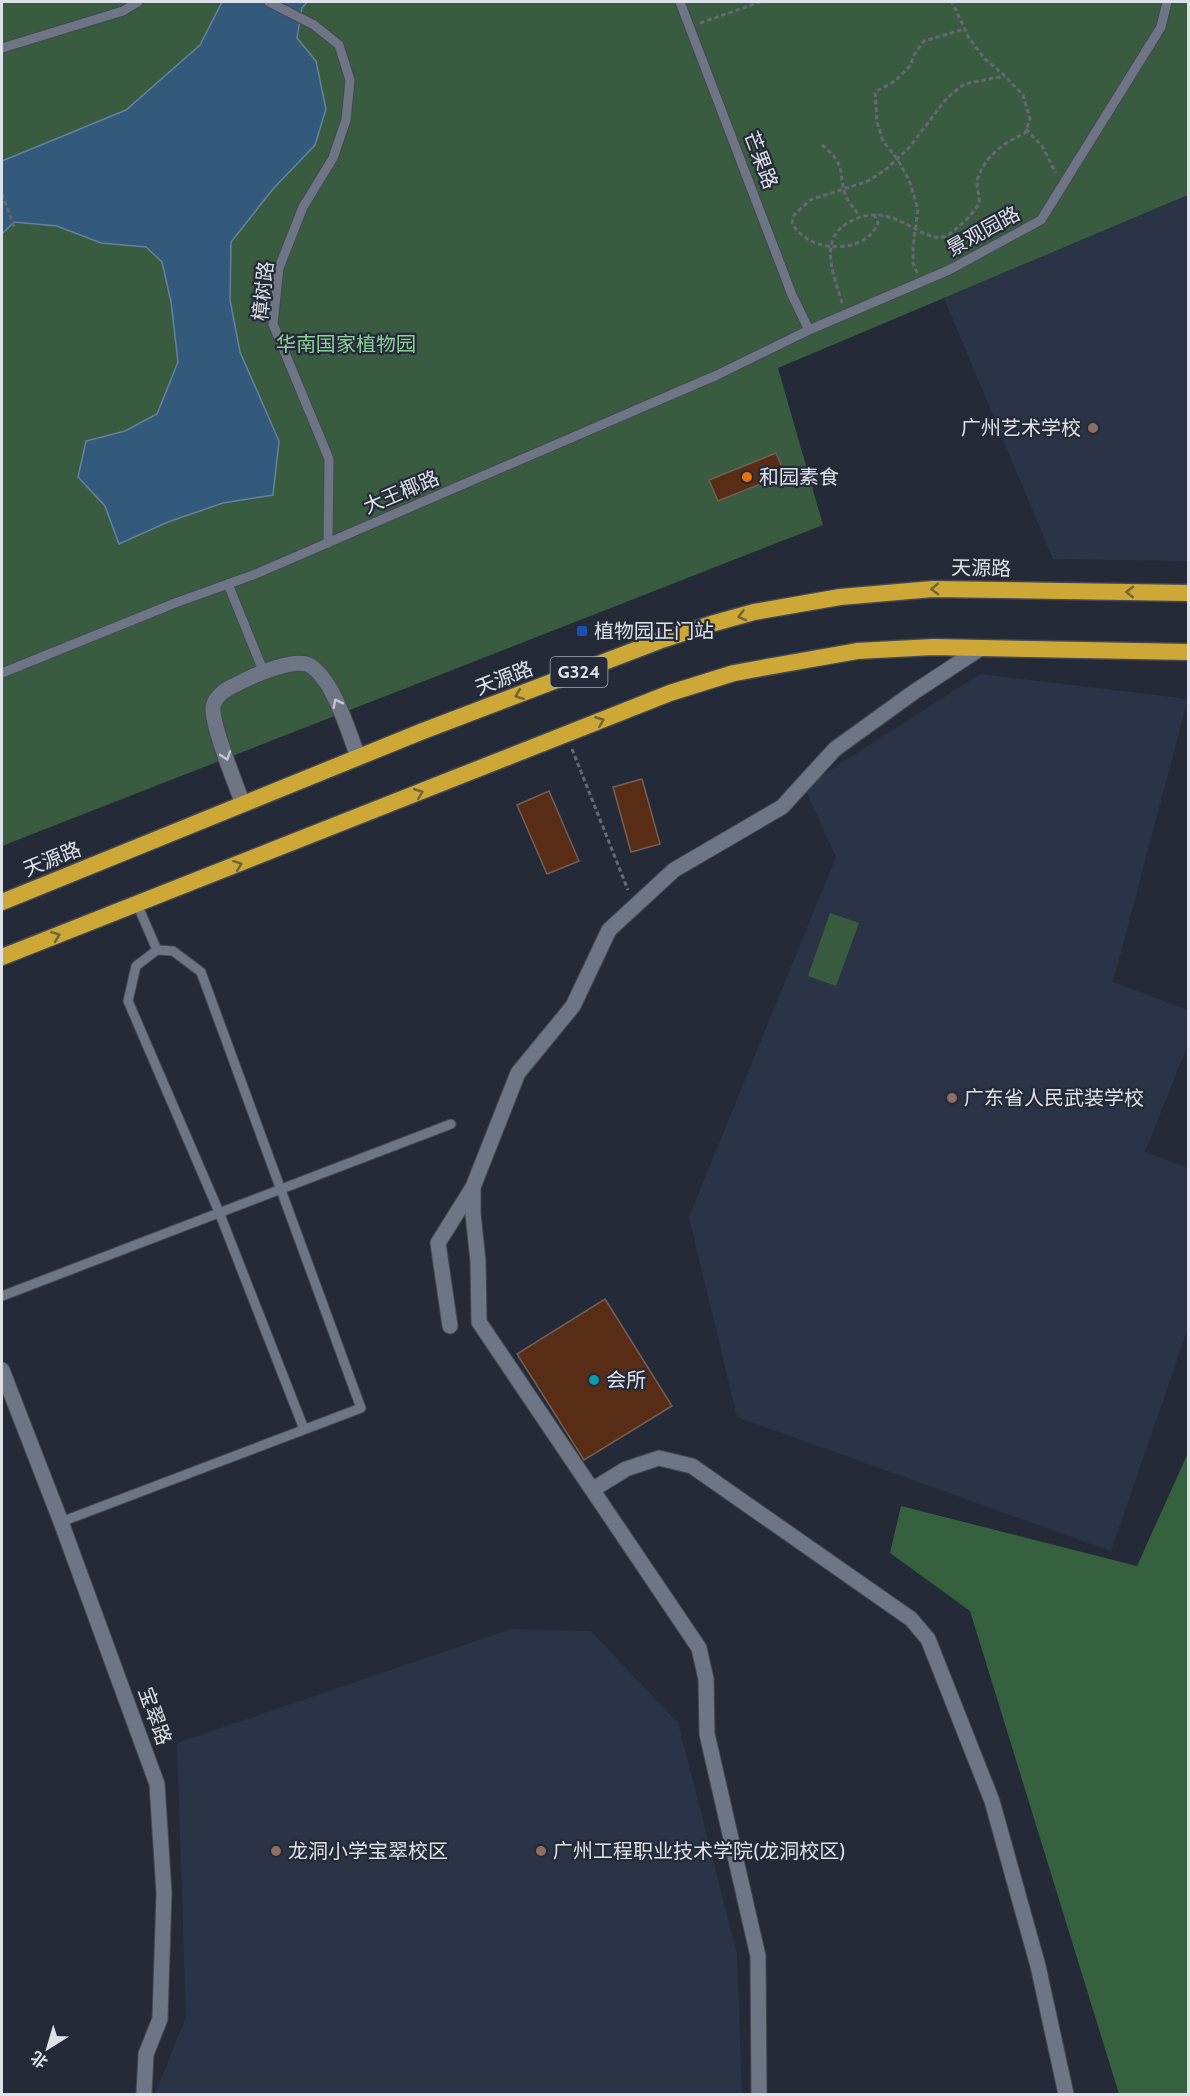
<svg xmlns="http://www.w3.org/2000/svg" width="1190" height="2096" viewBox="0 0 1190 2096" font-family="Cabin,'Noto Sans SC',sans-serif">
  <style>
    .built { fill: #2b3446 }
    .green { fill: #395b3f }
    .forest { fill: #36613f }
    .water { fill: #335a7d; stroke: #66829e; stroke-width: 1.5 }
    .building { fill: #582c15; stroke: #716058; stroke-width: 1.5 }
    .lines { fill: none; stroke-linecap: round; stroke-linejoin: round }
    .service-casing { stroke: #434953; stroke-width: 11 }
    .minor-casing { stroke: #434953; stroke-width: 17 }
    .trunk-casing { stroke: #434953; stroke-width: 19 }
    .path { stroke: #646974; stroke-width: 3; stroke-dasharray: 4.5 3; stroke-linecap: butt }
    .service { stroke: #6e7584; stroke-width: 9 }
    .minor { stroke: #6e7584; stroke-width: 15 }
    .trunk { stroke: #cda837; stroke-width: 16 }
    .oneway { stroke: #706337 }
    .oneway2 { stroke: #c1c6d0 }
    .education-dot { fill: #8d6e63; stroke: #242a37; stroke-width: 2 }
    .food-dot { fill: #e8710a; stroke: #242a37; stroke-width: 2 }
    .transit-dot { fill: #1a4fb4; stroke: #242a37; stroke-width: 2 }
    .culture-dot { fill: #0f9aa8; stroke: #242a37; stroke-width: 2 }
    .labels { text-anchor: middle; stroke-width: 4.5; stroke-linejoin: round; paint-order: stroke }
    .shield { fill: #242a37; stroke: #a6aab4; stroke-width: 1.5 }
    .shield-label { font-size: 18px; font-weight: bold; fill: #dde1ea }
    .street-label { font-size: 20px; fill: #dde1ea; stroke: #242a37 }
    .park-label { font-size: 20px; fill: #8dd19a; stroke: #242a37 }
    .poi-label { font-size: 20px; fill: #dde1ea; stroke: #242a37; text-anchor: start }
  </style>
  <rect width="100%" height="100%" fill="#242a37"/>
  <g class="built">
    <path d="M1188,195V561L1053,559L944,298Z"/>
    <path d="M980,674L1188,699L1113,982L1188,1010V1044L1145,1152L1188,1168V1328L1111,1551L737,1417L689,1217L836,857L804,787Z"/>
    <path d="M511,1629L591,1631L678,1723L737,1953L742,2094H155L186,2017L177,1743Z"/>
  </g>
  <g class="green">
    <path d="M2,2H1188V195L778,368L823,525L2,846Z"/>
    <path d="M830,913L859,923L836,986L808,976Z"/>
  </g>
  <path class="forest" d="M1188,1453V2094H1119L970,1611L890,1553L901,1506L1137,1566Z"/>
  <path class="water" d="M222,2H307L302,8L297,38L316,61L326,109L315,145L273,189L231,242L230,300L240,352L279,441L273,495L223,503L168,522L119,544L105,506L78,477L86,441L125,431L157,414L178,362L171,302L162,262L146,247L101,243L57,226L14,222L2,234V161L126,110L200,45Z"/>
  <g class="building">
    <path d="M776,453L785,474L718,501L709,480Z"/>
    <path d="M642,779L660,844L631,852L613,787Z"/>
    <path d="M549,791L579,861L547,874L517,805Z"/>
    <path d="M605,1299L672,1406L584,1460L517,1354Z"/>
  </g>
  <g class="lines">
    <defs>
      <g id="service">
        <path d="M269,2L314,25L339,45L350,80L346,120L333,158L303,207L279,268L273,324L329,459L328,543"/>
        <path d="M680,2L792,295L809,330"/>
        <path d="M2,48L123,11L138,2"/>
        <path d="M228,584L264,673"/>
        <path d="M2,673L175,603L253,575L717,375L809,330L949,270L1041,220L1161,27L1167,2"/>
        <path d="M137,904L157,950L136,966L128,1001L219,1212L304,1429"/>
        <path d="M2,1296L451,1124"/>
        <path d="M61,1522L361,1408L201,972L173,951L157,950"/>
      </g>
      <g id="minor">
        <path d="M243,804C236,785 211,724 213,707C216,692 232,687 243,681C257,674 294,658 309,665C333,678 349,733 358,757"/>
        <path d="M450,1326L438,1243L473,1187"/>
        <path d="M2,1370L61,1522L157,1784L164,1893L160,2019L146,2054L144,2094"/>
        <path d="M595,1488L626,1469L659,1458L692,1466L911,1619L928,1639L992,1801L1038,1966L1066,2094"/>
        <path d="M759,2094L758,1956L707,1734L706,1679L699,1648L479,1322L478,1261L473,1214V1187L518,1073L573,1006L609,930L674,870L782,807L835,749L914,692L981,648"/>
      </g>
      <g id="trunk">
        <path d="M2,902L423,731L659,641L711,624L754,612L840,597L933,589L1188,593"/>
        <path d="M2,957L670,693L734,673L857,651L933,647L1188,652"/>
      </g>
    </defs>
    <use href="#service" class="service-casing"/>
    <use href="#minor" class="minor-casing"/>
    <use href="#trunk" class="trunk-casing"/>
    <g class="path">
      <path d="M700,23L760,2"/>
      <path d="M1026,129L1042,146L1056,173"/>
      <path d="M822,145C848,167 837,170 846,197C849,204 856,209 859,217"/>
      <path d="M2,194L15,229"/>
      <path d="M874,214L878,223C865,256 807,253 792,223L794,215L810,200L868,181L885,170L908,149L947,98L964,84L1005,76"/>
      <path d="M917,273L913,263V247L918,209L909,180L898,160L883,141L877,122L875,92L895,81L910,66L914,55L924,41L965,29"/>
      <path d="M842,303C835,278 818,242 846,224C893,194 923,249 948,235C956,230 977,211 979,202C980,192 974,186 979,175C987,154 1006,142 1025,133L1030,119L1023,95L1005,76L985,59L969,38L952,2"/>
      <path d="M572,749L628,890"/>
    </g>
    <use href="#service" class="service"/>
    <use href="#minor" class="minor"/>
    <use href="#trunk" class="trunk"/>
  </g>
  <defs><path id="oneway-chevron" d="M-2-3.5L2.5 0L-2 3.5" fill="none" stroke-width="1.6" stroke-linecap="round" stroke-linejoin="round" transform="scale(1.5)"/></defs>
  <g class="oneway">
    <use href="#oneway-chevron" transform="translate(935 589) rotate(179)"/>
    <use href="#oneway-chevron" transform="translate(1130 592) rotate(-179)"/>
    <use href="#oneway-chevron" transform="translate(742 616) rotate(165)"/>
    <use href="#oneway-chevron" transform="translate(519 695) rotate(159)"/>
    <use href="#oneway-chevron" transform="translate(600 721) rotate(-22)"/>
    <use href="#oneway-chevron" transform="translate(419 793) rotate(-22)"/>
    <use href="#oneway-chevron" transform="translate(238 865) rotate(-21)"/>
    <use href="#oneway-chevron" transform="translate(56 936) rotate(-21)"/>
  </g>
  <g class="oneway2">
    <use href="#oneway-chevron" transform="translate(337 703) rotate(-117)"/>
    <use href="#oneway-chevron" transform="translate(226 756) rotate(71)"/>
  </g>
  <g class="education-dot">
    <circle cx="1093" cy="428" r="6"/>
    <circle cx="952" cy="1098" r="6"/>
    <circle cx="276" cy="1851" r="6"/>
    <circle cx="541" cy="1851" r="6"/>
  </g>
  <circle class="food-dot" cx="747" cy="477" r="6"/>
  <rect class="transit-dot" x="576" y="625" width="12" height="12" rx="3"/>
  <circle class="culture-dot" cx="594" cy="1380" r="6"/>
  <g class="labels">
    <rect class="shield" x="550.5" y="657" width="57" height="30" rx="4.5"/>
    <g class="shield-label">
      <text x="579" y="678">G324</text>
    </g>
    <g class="street-label">
      <text transform="translate(761 160) rotate(69)" y="7">芒果路</text>
      <text transform="translate(983 231) rotate(-29)" y="7">景观园路</text>
      <text transform="translate(263 291) rotate(-84)" y="7">樟树路</text>
      <text transform="translate(401 492) rotate(-23)" y="7">大王椰路</text>
      <text transform="translate(981 568) rotate(1)" y="7">天源路</text>
      <text transform="translate(504 678) rotate(-21)" y="7">天源路</text>
      <text transform="translate(52 859) rotate(-22)" y="7">天源路</text>
      <text transform="translate(155 1716) rotate(70)" y="7">宝翠路</text>
    </g>
    <g class="park-label">
      <text x="346" y="351">华南国家植物园</text>
    </g>
    <g class="poi-label">
      <text x="1081" y="435" text-anchor="end">广州艺术学校</text>
      <text x="759" y="484">和园素食</text>
      <text x="594" y="638">植物园正门站</text>
      <text x="964" y="1105">广东省人民武装学校</text>
      <text x="606" y="1387">会所</text>
      <text x="288" y="1858">龙洞小学宝翠校区</text>
      <text x="553" y="1858">广州工程职业技术学院(龙洞校区)</text>
    </g>
  </g>
  <rect width="1190" height="2096" fill="none" stroke="#dde1ea" stroke-width="6"/>
  <g transform="translate(48 2048) rotate(217)" stroke="#242a37" stroke-width="4.5" paint-order="stroke">
  <path d="M0-4.5L10 22L0 15L-10 22Z" fill="#dde1ea"/>
  <text y="-9" font-size="16" font-weight="bold" text-anchor="middle" fill="#dde1ea">北</text>
  </g>
</svg>
